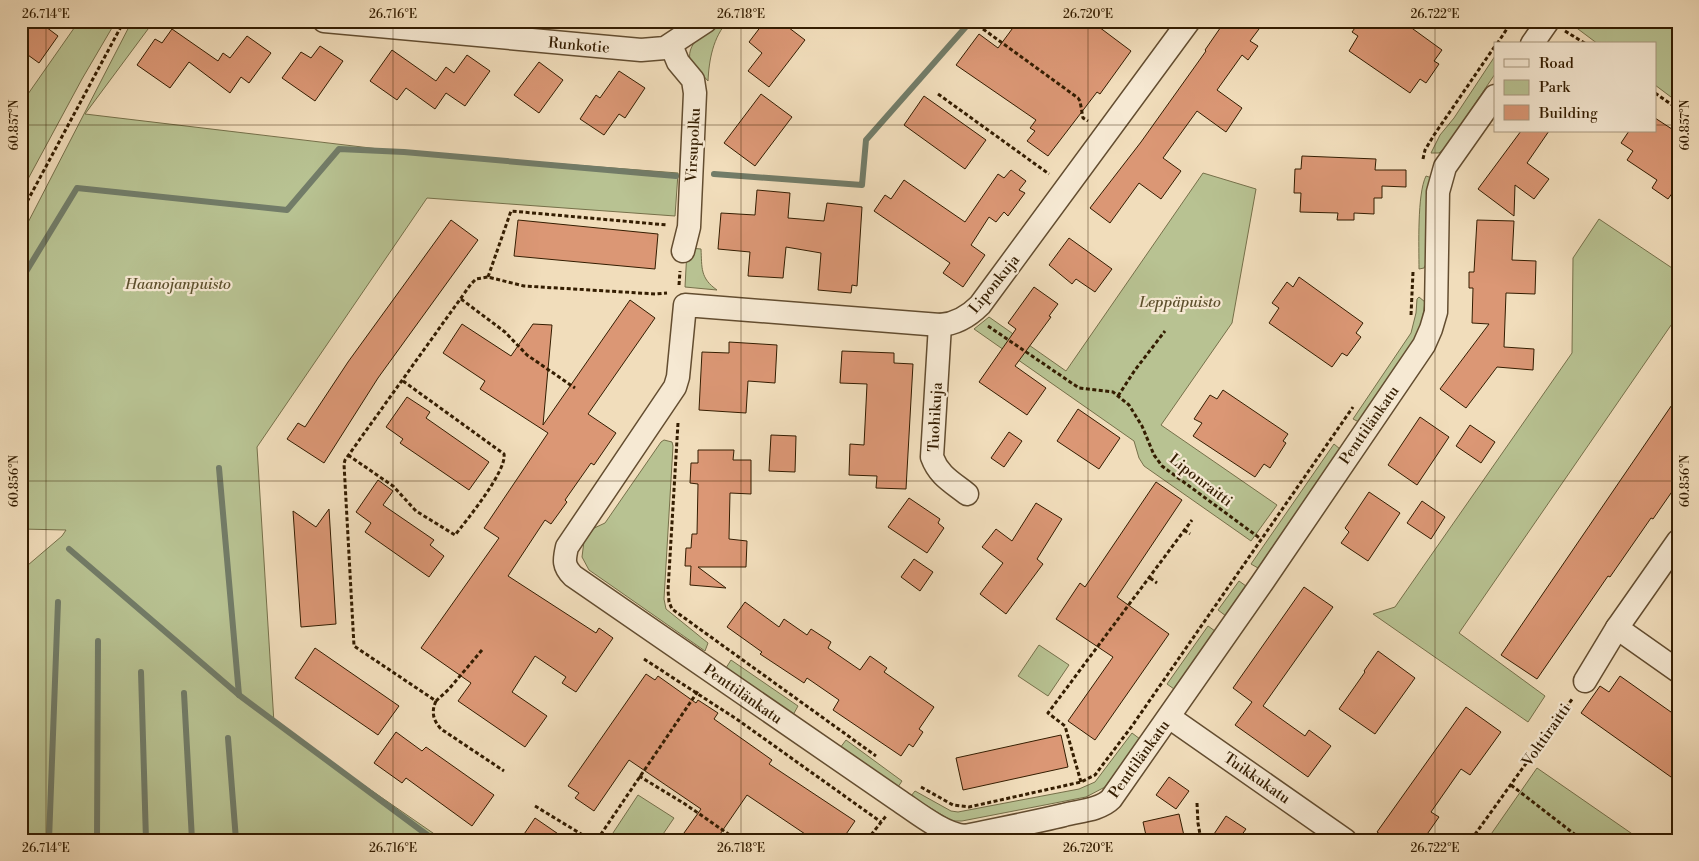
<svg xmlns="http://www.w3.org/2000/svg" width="1699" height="861" viewBox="0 0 1699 861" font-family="'Libre Bodoni',serif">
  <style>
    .green { fill: #b8c292; stroke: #76704a }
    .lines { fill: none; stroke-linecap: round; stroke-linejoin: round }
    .stream { stroke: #727c68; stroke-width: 6 }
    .building { fill: #db9775; stroke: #341d01 }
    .street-casing { stroke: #634d30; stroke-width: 25 }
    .path { stroke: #341d01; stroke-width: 3; stroke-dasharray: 4 2.5; stroke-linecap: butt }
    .street { stroke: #f6e9d3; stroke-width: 22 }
    .ticks { fill: none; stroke: #341d01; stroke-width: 1; stroke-opacity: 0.45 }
    .labels { text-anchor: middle; stroke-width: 4.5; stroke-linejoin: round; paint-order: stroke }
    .street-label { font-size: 15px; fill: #341d01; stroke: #f6e9d3 }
    .park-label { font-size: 15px; font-style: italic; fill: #5c4f2c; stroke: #f6e9d3 }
    .neatline { fill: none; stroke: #341d01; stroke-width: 2 }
    .ticks-label { font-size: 12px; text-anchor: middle; fill: #341d01 }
  </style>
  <rect width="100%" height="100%" fill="#f1ddbb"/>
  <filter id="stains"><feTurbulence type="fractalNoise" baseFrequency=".004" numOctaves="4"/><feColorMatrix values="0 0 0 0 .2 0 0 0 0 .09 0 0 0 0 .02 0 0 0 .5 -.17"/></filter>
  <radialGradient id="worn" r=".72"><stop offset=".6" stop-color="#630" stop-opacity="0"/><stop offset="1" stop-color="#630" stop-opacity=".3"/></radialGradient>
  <g class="green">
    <path d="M79,21H116L82,79L21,192V104Z"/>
    <path d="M132,21H154L85,114L404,152L678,173L675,216L427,198L257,447L274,723L443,840H21V571L62,536L66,530L21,529V236Z"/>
    <path d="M726,21H728C713,37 709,60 708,81L690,61C686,39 710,31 726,21Z"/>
    <path d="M1572,21H1678V88L1671,97L1655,85V44H1598L1574,26Z"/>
    <path d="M1495,56V74L1445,148L1439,153H1431L1440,135L1454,118Z"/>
    <path d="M1203,173L1256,189L1232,323L1161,425L1277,505L1251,541L1144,466L1139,458L1134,441L974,329L989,317L1066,371Z"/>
    <path d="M1426,176L1432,178L1427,262L1424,268L1419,269C1419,247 1417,194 1426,176Z"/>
    <path d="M1599,219L1678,272V315L1459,633L1545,696L1528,722L1373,614L1395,607L1572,353L1573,258Z"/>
    <path d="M690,248L701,249C702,268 700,278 717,290L685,287L687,250Z"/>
    <path d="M1419,297L1425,302L1421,329L1359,422L1353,419L1411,333L1416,313L1417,299Z"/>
    <path d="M664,440L672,442L673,446L664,599L666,609L708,643L705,651L589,570L582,557L584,541L590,530L605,523L661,442Z"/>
    <path d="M1334,444L1340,449L1258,568L1251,564Z"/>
    <path d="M1239,581L1246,586L1226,616L1218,610Z"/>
    <path d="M1208,626L1215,631L1174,689L1167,684Z"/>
    <path d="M1039,645L1069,665L1048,696L1018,676Z"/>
    <path d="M731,660L798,706L793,715L726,668Z"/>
    <path d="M1132,733L1140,739L1105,787L1086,797L962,821H952L911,796L915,791L951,811L958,812L1079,789L1095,782Z"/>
    <path d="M846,740L902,781L898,787L840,748Z"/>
    <path d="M1537,768L1641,840H1487Z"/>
    <path d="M638,795L674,818L659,840H611L609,839Z"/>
  </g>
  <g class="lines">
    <g class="stream">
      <path d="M714,174L862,185L866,140L971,21"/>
      <path d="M21,280L77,188L287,210L339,149L404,152L676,176"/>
      <path d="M219,468L239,695"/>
      <path d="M69,549L239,695L434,840"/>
      <path d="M141,672L146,840"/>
      <path d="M184,693L192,840"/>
      <path d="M228,738L236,840"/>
      <path d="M49,840L58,602"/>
      <path d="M97,840L98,641"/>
    </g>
  </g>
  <g class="building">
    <path d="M33,21H38L58,36L39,63L21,50V37Z"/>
    <path d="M765,21H780L805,40L769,87L748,71L762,53L749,42Z"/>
    <path d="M1018,21H1091L1131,51L1100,94L1097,92L1048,156L1027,141L1035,131L1030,128L1036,120L956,65L979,34L998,48Z"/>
    <path d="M1225,21H1265L1250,41L1258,46L1248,60L1242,55L1217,90L1242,108L1226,132L1197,111L1163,158L1181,171L1161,199L1139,183L1110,223L1090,208L1141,142L1206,51L1205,50Z"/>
    <path d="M1360,21H1402L1442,50L1434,61L1439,64L1426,83L1420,79L1410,93L1349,51L1358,36L1352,32Z"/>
    <path d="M172,29L218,61L223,53L230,58L247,36L271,53L249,83L241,77L230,93L189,62L170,88L137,65L155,39L162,43Z"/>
    <path d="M320,46L343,61L315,101L282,78L301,52L311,58Z"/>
    <path d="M392,50L436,81L446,67L454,73L467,55L490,71L465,106L446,93L435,109L406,88L397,100L370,81Z"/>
    <path d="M539,62L563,80L539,113L514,95Z"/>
    <path d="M619,71L645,88L625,118L619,114L604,135L580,119L596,95L600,98Z"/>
    <path d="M761,94L792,117L755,166L724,143Z"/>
    <path d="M924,96L986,140L965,169L904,125Z"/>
    <path d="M1655,118L1678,133V185L1668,199L1652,188L1657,180L1627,160L1633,151L1621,143L1629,131H1655Z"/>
    <path d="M1521,131H1549L1527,163L1549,179L1534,199L1515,185L1514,216L1478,189Z"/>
    <path d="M1302,156L1376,159L1375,170H1406V187L1382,186V198H1374V214L1354,213V220H1337L1338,213L1300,212L1301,193H1294L1295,169H1301Z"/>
    <path d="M1011,170L1026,181L1019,190L1025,193L1008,216L1004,212L996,222L989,217L971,245L985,255L963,287L943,273L950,263L874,211L885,195L891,199L904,180L965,222L998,174L1004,178Z"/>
    <path d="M757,190L790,193L788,218L824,221L827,203L862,207L857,286L852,285L851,293L818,290L821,253L786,247L783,278L748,276L750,252L718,249L721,213L755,215Z"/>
    <path d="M451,220L478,240L378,378L324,463L287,439L298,423L305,427L348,362Z"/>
    <path d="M518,220L658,234L655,269L514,256Z"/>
    <path d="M1477,220L1514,221L1512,260L1536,261L1535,294L1506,293L1504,347L1534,349L1533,370L1497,367L1466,408L1440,389L1489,324L1472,323L1473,288H1469V272H1474Z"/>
    <path d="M1069,238L1112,269L1095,292L1076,279L1072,284L1049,265Z"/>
    <path d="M1299,277L1363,323L1356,333L1361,337L1347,356L1342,353L1332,367L1269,323L1279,308L1272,303L1287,282L1293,287Z"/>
    <path d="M1034,287L1058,304L1049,316L1051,317L1015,366L1046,388L1027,415L979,382L1016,329L1008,323Z"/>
    <path d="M630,300L655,318L588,414L616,433L594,465L591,463L565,500L567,502L551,524L545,520L508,576L596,633L599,628L613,638L576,692L562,683L566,677L535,656L512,692L547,716L525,747L458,701L471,683L421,648L499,538L484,528L548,433L480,389L485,381L443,353L462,324L511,356L533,324L552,325L543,425Z"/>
    <path d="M729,342L777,345L775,383L748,381L746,413L699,410L702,352L729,353Z"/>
    <path d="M842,351L894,353V363L913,364L906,489L876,488L877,476L849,475L850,444L864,445L867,384L840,383Z"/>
    <path d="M1223,390L1288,434L1283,441L1286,443L1270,468L1264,464L1255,477L1193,436L1202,423L1194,419L1210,395L1217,399Z"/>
    <path d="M1678,396V483L1653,519L1651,518L1610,577L1608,576L1537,679L1501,655Z"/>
    <path d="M407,397L430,412L426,418L489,462L469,490L400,443L403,439L386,427Z"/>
    <path d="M1078,409L1120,438L1099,469L1057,441Z"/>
    <path d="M1420,417L1449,437L1417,485L1388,465Z"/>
    <path d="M1470,425L1495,442L1481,463L1456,446Z"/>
    <path d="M1009,432L1022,441L1004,467L991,458Z"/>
    <path d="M771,435L796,436L795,472L769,471Z"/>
    <path d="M698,450H734L733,460H751V494L730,493L729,539L747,541L746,567H698L726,588L690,585L691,566H685L686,548H691L692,534H697L698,484L690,483L691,463H698Z"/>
    <path d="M378,480L393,491L383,505L434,540L430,545L444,556L429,577L365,532L371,523L356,512Z"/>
    <path d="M1156,482L1182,500L1117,597L1169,634L1095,740L1068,721L1113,657L1056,619L1080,583L1085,587Z"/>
    <path d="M1369,492L1400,513L1368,561L1341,543L1349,532L1345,528Z"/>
    <path d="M909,498L940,519L938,523L944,528L927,553L888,527Z"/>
    <path d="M1422,501L1445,517L1431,539L1407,523Z"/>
    <path d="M1036,503L1062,519L1037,559L1043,564L1006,614L980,594L1003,563L982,547L996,529L1012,541Z"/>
    <path d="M329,509L336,624L301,627L293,511L316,527Z"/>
    <path d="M914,559L933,572L920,591L901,577Z"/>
    <path d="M1304,587L1333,607L1263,706L1305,736L1309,730L1331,746L1308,777L1235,725L1252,702L1233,688Z"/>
    <path d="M745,602L779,627L784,619L807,635L811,629L831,642L828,648L860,670L870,656L887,668L884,672L934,707L919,729L923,732L913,747L909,744L901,756L833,710L839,700L807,678L804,683L760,654L762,652L727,627Z"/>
    <path d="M315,648L399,706L378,735L295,678Z"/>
    <path d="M1378,651L1415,678L1375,734L1339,709L1365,672L1364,671Z"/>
    <path d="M646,674L655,680L658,676L696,703L698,700L718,713L714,719L772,760L769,764L855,821L842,840H814L747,795L716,840H679L701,809L629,760L594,811L575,798L579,793L568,786Z"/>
    <path d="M1620,676L1678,717V782L1581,713L1600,686L1609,692Z"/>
    <path d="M1466,707L1501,732L1470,775L1461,769L1431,812L1439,817L1423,840H1388L1377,832Z"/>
    <path d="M396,732L422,751L426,747L494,795L472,826L406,778L402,783L374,763Z"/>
    <path d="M1061,735L1068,767L963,790L956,758Z"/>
    <path d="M1169,777L1189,791L1176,809L1156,795Z"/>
    <path d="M1179,814L1185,840H1147L1143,822Z"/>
    <path d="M1226,816L1246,829L1238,840H1210Z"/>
    <path d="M535,818L567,840H520Z"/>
  </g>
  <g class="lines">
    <defs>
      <g id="street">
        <path d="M324,21L641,50L665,48L706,21"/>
        <path d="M1189,21L980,305C969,316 957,324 940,325L685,305L678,377L675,387L567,547C564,560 563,566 573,576L898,800C916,812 943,834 965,836C998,829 1031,823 1064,815C1079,811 1100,810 1111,799L1262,583L1424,345L1431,329L1436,312L1438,192L1445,167L1495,96"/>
        <path d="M1532,44L1548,21"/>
        <path d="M671,45L678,62L693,80L695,93L689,227L683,251"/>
        <path d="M940,325L932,457C939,476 952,482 967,494"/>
        <path d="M1678,541L1617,628L1678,671"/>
        <path d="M1585,681L1617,628"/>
        <path d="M1169,717L1345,840"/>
      </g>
    </defs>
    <use href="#street" class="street-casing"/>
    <g class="path">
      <path d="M983,29L1078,98L1080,101L1083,118L1088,121"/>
      <path d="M1565,31L1586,44"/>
      <path d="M1497,44L1512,21"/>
      <path d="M1655,93L1678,109"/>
      <path d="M938,94L1049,174"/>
      <path d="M1423,159L1425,150L1434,135L1495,46"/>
      <path d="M21,213L124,21"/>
      <path d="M488,277L511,211L667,225"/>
      <path d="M679,285L680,271"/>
      <path d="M461,299L505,332L527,355L575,388"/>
      <path d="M1411,315L1413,272"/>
      <path d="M988,326L1079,388L1113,392L1129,405L1142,426L1154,455L1162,466L1261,539"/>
      <path d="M1118,396L1135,370L1165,331"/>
      <path d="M678,423L668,590L669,602L672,609L876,756"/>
      <path d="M348,455L393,486L416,511L455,535C466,521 507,471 504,454L403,381"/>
      <path d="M1184,530L1190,534"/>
      <path d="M1150,578L1157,583"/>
      <path d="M482,650L449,689L436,701L354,646L344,464L345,460L471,284L476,279L488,277L524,286L656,294L667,293"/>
      <path d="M644,659L738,720L881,822"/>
      <path d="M436,701C431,712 433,720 441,729L504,771"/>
      <path d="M639,776L685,804L737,840"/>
      <path d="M1081,782L1065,726L1048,713L1192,520"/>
      <path d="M1511,785L1582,840"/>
      <path d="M921,787L953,805L969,807L1081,782L1095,775L1132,726L1353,407"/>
      <path d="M1197,803L1198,823L1201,840"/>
      <path d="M535,806L591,840"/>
      <path d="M597,840L698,691"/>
      <path d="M867,840L886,816"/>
      <path d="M1471,840L1573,698"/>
    </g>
    <use href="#street" class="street"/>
  </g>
  <path class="ticks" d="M46,21V840M393,21V840M741,21V840M1088,21V840M1435,21V840M21,125H1495M1655,125H1678M21,481H1678M21,837H1678"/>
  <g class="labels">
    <g class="street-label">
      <text transform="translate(579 45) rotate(5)" y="5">Runkotie</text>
      <text transform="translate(693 145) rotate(-87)" y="5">Virsupolku</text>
      <text transform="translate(994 284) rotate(-51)" y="5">Liponkuja</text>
      <text transform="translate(935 417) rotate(-87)" y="5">Tuohikuja</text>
      <text transform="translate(1369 425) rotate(-55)" y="5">Penttilänkatu</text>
      <text transform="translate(1201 480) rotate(38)" y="5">Liponraitti</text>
      <text transform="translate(743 694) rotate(35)" y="5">Penttilänkatu</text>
      <text transform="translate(1546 735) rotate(-55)" y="5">Volttiraitti</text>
      <text transform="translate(1139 759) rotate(-54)" y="5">Penttilänkatu</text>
      <text transform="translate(1257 778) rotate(35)" y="5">Tuikkukatu</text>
    </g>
    <g class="park-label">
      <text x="178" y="289">Haanojanpuisto</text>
      <text x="1180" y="307">Leppäpuisto</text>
    </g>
  </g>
  <rect width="1699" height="861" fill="none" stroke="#f1ddbb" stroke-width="55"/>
  <rect x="1494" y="42" width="162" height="90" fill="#f6e9d3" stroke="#a8977f"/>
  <rect x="1504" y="59" width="25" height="8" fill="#f6e9d3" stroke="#a8977f"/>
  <text x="1539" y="68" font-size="15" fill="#341d01">Road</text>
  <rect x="1504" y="80" width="25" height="15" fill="#b8c292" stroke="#a8977f"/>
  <text x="1539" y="92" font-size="15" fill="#341d01">Park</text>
  <rect x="1504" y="105" width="25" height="15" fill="#db9775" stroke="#a8977f"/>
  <text x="1539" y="118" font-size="15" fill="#341d01">Building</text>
  <rect x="28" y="28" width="1644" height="806" class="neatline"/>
  <g class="ticks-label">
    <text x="46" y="18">26.714°E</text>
    <text x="393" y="18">26.716°E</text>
    <text x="741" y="18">26.718°E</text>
    <text x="1088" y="18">26.720°E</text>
    <text x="1435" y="18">26.722°E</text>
    <text transform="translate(14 125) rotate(-90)" y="4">60.857°N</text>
    <text transform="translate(1685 125) rotate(-90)" y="4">60.857°N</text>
    <text transform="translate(14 481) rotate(-90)" y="4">60.856°N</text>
    <text transform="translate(1685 481) rotate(-90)" y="4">60.856°N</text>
    <text x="46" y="852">26.714°E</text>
    <text x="393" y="852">26.716°E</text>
    <text x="741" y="852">26.718°E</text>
    <text x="1088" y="852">26.720°E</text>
    <text x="1435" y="852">26.722°E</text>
  </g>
  <rect width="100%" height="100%" filter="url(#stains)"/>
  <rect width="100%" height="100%" fill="url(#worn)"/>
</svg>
